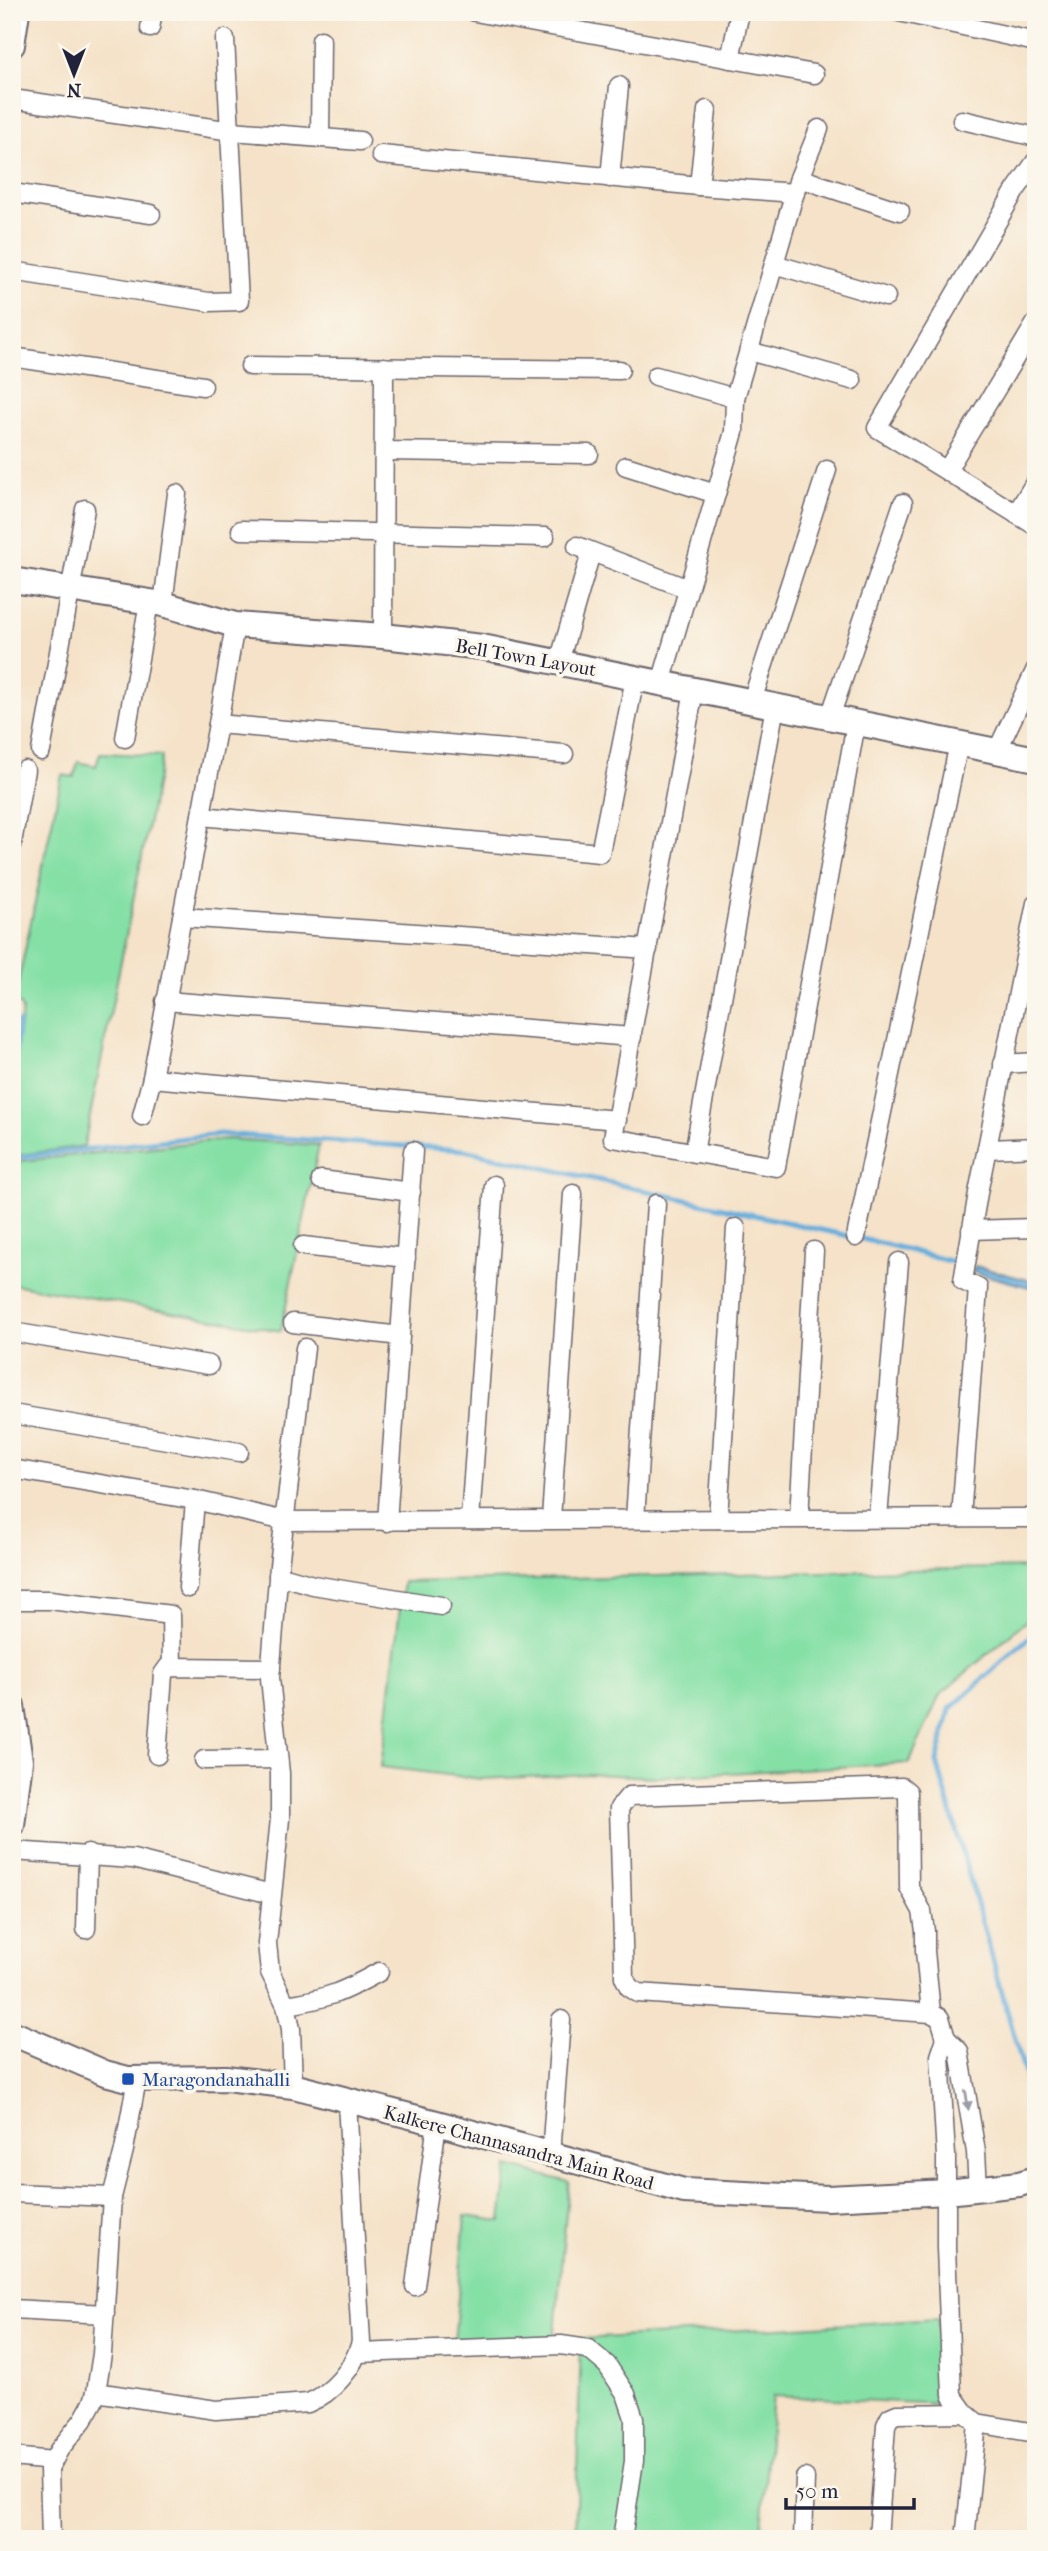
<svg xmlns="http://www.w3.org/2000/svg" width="1048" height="2551" viewBox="0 0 1048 2551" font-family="'IM FELL French Canon',serif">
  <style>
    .green { fill: #85e0a6; stroke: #548170; stroke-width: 2 }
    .water { fill: #65addc; stroke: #44688c; stroke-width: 2 }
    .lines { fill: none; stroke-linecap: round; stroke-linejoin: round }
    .stream { stroke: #65addc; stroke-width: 5 }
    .street-casing { stroke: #6c656c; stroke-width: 21 }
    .secondary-casing { stroke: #6c656c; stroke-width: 28 }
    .street { stroke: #fff; stroke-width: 18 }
    .secondary { stroke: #fff; stroke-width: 24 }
    .oneway { fill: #9c9ca7 }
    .transit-dot { fill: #1a4fb4; stroke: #fbf7ec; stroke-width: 2.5 }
    .labels { text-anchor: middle; stroke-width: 7; stroke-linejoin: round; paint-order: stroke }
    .street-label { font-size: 19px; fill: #22223b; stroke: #fbf7ec }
    .transit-label { font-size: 19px; fill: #164399; stroke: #fbf7ec; text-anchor: start }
  </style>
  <rect width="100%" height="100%" fill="#fbf7ec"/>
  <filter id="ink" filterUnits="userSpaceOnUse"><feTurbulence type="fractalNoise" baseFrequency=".0143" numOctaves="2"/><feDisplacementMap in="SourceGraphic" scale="14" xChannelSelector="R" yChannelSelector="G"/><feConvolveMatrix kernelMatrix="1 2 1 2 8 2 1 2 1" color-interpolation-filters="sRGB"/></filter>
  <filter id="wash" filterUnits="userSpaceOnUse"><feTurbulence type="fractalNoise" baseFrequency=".00686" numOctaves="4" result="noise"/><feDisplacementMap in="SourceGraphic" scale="28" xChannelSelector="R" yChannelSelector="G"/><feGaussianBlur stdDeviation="1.57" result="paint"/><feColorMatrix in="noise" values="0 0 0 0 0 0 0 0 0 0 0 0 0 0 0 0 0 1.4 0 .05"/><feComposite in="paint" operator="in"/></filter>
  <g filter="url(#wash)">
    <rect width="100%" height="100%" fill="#f5e2c8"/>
    <g class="green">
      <path d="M100,753L162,756L84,1146L12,1156V1085L22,1010L21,1006L14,1002L62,775L74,777L78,762L96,766Z"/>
      <path d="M227,1139L319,1145L281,1331L12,1284V1162Z"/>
      <path d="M1036,1567V1612L940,1695L909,1763L656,1777L591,1774L481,1779L381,1767L403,1582Z"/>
      <path d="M508,2166L569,2182L554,2342L454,2343L465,2216L501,2221Z"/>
      <path d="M938,2319L941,2404L773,2396L760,2539H575L581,2339Z"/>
    </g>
    <path class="water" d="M975,1266L1036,1282V1289L973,1272Z"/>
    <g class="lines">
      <g class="stream">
        <path d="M12,1092L18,1022"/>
        <path d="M12,1158L220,1134L464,1150L893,1246L964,1265"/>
        <path d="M1036,1631L950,1709L937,1762L1036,2113"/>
      </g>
    </g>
  </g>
  <g filter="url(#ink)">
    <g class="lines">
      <defs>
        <g id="street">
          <path d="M475,12L814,74"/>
          <path d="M899,12L1036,42"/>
          <path d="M150,28L153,12"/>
          <path d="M730,59L740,12"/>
          <path d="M12,99L232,131L360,141"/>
          <path d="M962,120L1036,137"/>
          <path d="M320,138L321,40"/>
          <path d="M381,155L699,186L795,193"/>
          <path d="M1036,161L1015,191L877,428L1036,526"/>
          <path d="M610,178L619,86"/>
          <path d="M799,178L900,211"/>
          <path d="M699,186L707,110"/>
          <path d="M12,193L151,214"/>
          <path d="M774,264L886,297"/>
          <path d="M12,271L209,302L239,301L225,39"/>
          <path d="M749,351L852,380"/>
          <path d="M12,357L203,386"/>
          <path d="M250,366L620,370"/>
          <path d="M656,376L735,398"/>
          <path d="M384,451L589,454"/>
          <path d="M626,466L716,494"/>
          <path d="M947,470L1036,323"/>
          <path d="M1016,514L1036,481"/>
          <path d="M241,530L545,537"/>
          <path d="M577,546L688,589"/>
          <path d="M163,604L177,494"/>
          <path d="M235,625L218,724L152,1078L617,1120"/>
          <path d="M383,636L384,367"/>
          <path d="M559,662L591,553"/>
          <path d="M661,683L734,432L735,398L799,178L819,129"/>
          <path d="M694,690L613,1138L776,1167L856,723"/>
          <path d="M752,701L827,470"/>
          <path d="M830,717L903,503"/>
          <path d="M218,724L564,754"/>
          <path d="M125,738L149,602"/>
          <path d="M41,751L85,509"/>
          <path d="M997,751L1036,669"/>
          <path d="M201,816L600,853L635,678"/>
          <path d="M12,843L25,770"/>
          <path d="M182,917L648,949"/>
          <path d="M165,1001L632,1037"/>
          <path d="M1003,1064L1036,1062"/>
          <path d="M142,1116L152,1078"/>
          <path d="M987,1149L1036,1147"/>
          <path d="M694,1153L775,706"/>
          <path d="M321,1180L411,1192"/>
          <path d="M971,1230L1036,1228"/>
          <path d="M856,1237L959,743"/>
          <path d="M303,1246L406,1258"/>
          <path d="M293,1323L400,1336"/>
          <path d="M12,1332L209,1365"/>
          <path d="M12,1414L239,1452"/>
          <path d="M12,1469L195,1500L285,1521L1036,1518"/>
          <path d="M799,1518L814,1251"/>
          <path d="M878,1518L899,1262"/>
          <path d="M961,1518L978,1288L963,1281L978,1193L1036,903"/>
          <path d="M551,1519L573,1194"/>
          <path d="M635,1519L656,1204"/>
          <path d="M718,1519L736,1228"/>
          <path d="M470,1520L494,1185"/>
          <path d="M387,1522L413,1151"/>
          <path d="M278,1575L313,1585L441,1606"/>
          <path d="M188,1588L195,1500"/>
          <path d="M12,1600H50L171,1615L172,1667"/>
          <path d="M157,1755L163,1674L168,1667L271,1668"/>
          <path d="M204,1760L278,1759"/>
          <path d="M12,1851L133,1859L271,1894"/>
          <path d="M86,1929L88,1854"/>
          <path d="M286,2005C327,1999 343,1992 379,1972"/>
          <path d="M931,2013L925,1951V1931L922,1911L909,1887L908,1792L902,1787L629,1796L619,1808L624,1977L629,1987L638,1993L931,2013L940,2018L946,2038L959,2051L976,2152L978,2189"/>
          <path d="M946,2038L940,2056L946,2156V2248L952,2395L965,2413L977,2423L1036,2433"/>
          <path d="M293,2086L291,2029L286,2005L270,1972L267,1943L280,1819V1773L270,1678L279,1566L305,1348"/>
          <path d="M551,2155L561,2020"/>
          <path d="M12,2193L112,2197"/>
          <path d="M415,2286L437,2123"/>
          <path d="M12,2309L105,2314"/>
          <path d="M358,2353L561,2345L588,2349L607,2365L626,2394L634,2418V2461L622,2539"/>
          <path d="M96,2392L216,2410L308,2403C333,2393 354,2368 361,2342L347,2102"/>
          <path d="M12,2457L53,2461"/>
          <path d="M51,2539L49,2469L59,2450L83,2420L93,2402L96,2392L102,2354L112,2197L124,2150L137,2079"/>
          <path d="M803,2539L805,2478"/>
          <path d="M878,2539L886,2425L890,2417L897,2414L965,2413"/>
          <path d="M965,2539L977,2423"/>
        </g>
        <g id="secondary">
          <path d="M12,45L17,12"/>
          <path d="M12,580L163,604L235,625L383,636L482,647L1036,759"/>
          <path d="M12,1706L20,1761L12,1825"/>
          <path d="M12,2033L105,2073L128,2079L226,2078L293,2086L437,2123L684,2191L828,2198L947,2192L1019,2184L1036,2179"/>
        </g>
      </defs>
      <use href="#street" class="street-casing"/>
      <use href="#secondary" class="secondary-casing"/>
      <use href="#street" class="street"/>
      <use href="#secondary" class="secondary"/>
    </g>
    <defs><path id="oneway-solid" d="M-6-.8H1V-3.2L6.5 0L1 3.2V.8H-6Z" transform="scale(1.75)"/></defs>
    <use class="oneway" href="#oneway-solid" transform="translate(967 2100) rotate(81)"/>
  </g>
  <rect class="transit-dot" x="121" y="2072" width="14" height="14" rx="3.5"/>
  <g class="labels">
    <g class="street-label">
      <text transform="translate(526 657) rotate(10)" y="7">Bell Town Layout</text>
      <text transform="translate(519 2147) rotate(15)" y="7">Kalkere Channasandra Main Road</text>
    </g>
    <g class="transit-label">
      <text x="142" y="2086">Maragondanahalli</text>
    </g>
  </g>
  <rect width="1048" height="2551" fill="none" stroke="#fbf7ec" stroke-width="42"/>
  <g transform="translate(74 74) rotate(180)" stroke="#fbf7ec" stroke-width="5" paint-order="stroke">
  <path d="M0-5L12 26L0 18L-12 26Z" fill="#22223b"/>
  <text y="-10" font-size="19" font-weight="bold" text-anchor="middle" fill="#22223b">N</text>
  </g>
  <path d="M786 2498v10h128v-10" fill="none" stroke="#22223b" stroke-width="3.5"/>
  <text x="796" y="2498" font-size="21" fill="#22223b" stroke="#fbf7ec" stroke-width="5" paint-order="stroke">50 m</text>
</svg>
